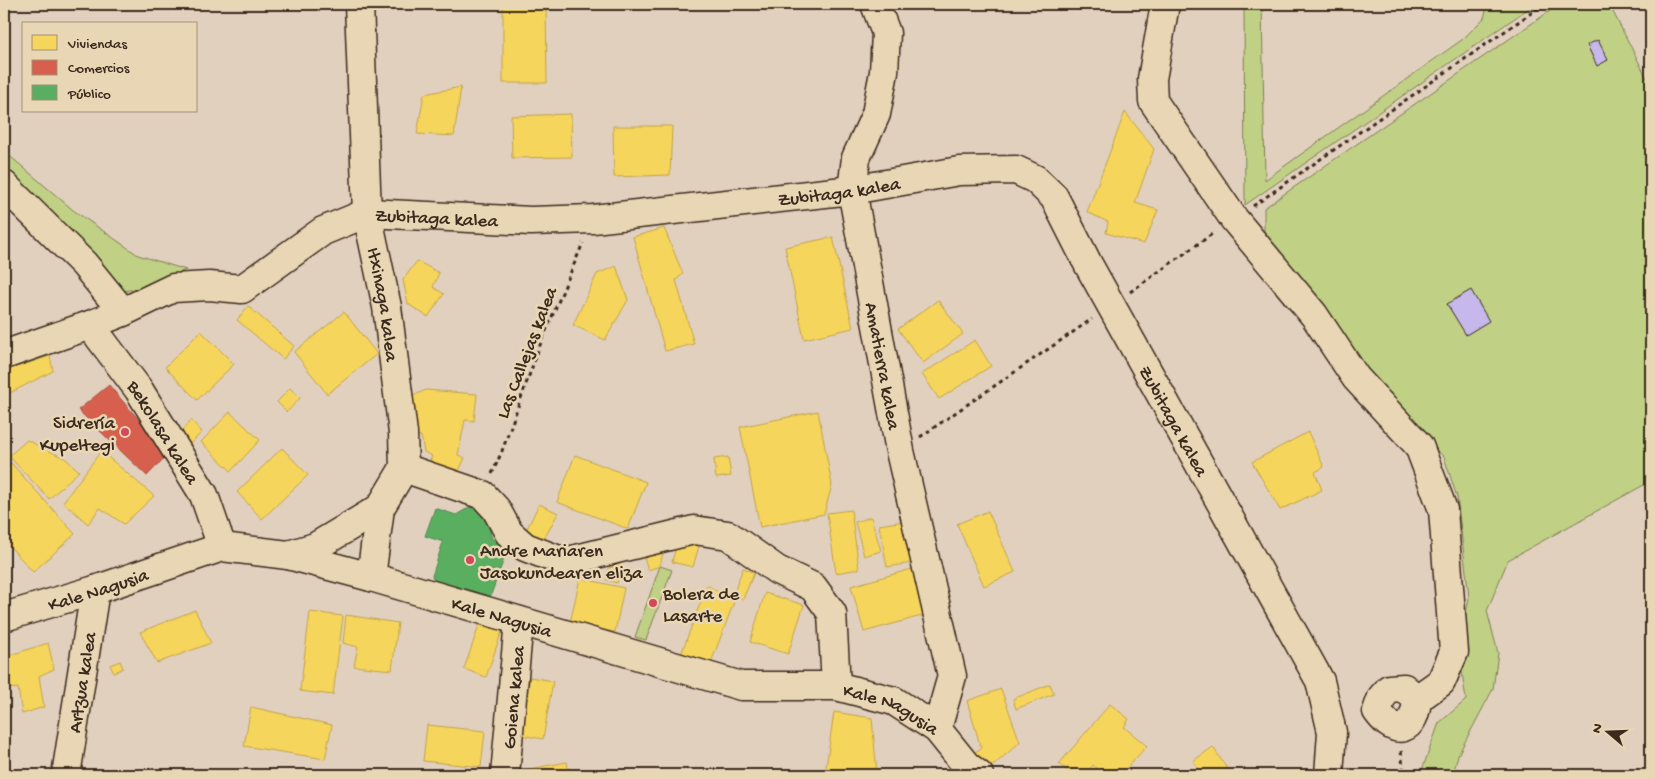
<svg xmlns="http://www.w3.org/2000/svg" width="1655" height="779" viewBox="0 0 1655 779" font-family="'Gochi Hand',sans-serif">
  <style>
    .green { fill: #c0d186; stroke: #7e7e52 }
    .homes { fill: #f6d55c; stroke: #bea249 }
    .shops { fill: #d6604d; stroke: #a8503f }
    .public { fill: #5aae61; stroke: #51864d }
    .building { fill: #c6b8ea; stroke: #3b2a1e }
    .lines { fill: none; stroke-linecap: round; stroke-linejoin: round }
    .minor-casing { stroke: #3b2a1e; stroke-width: 31 }
    .path { stroke: #3b2a1e; stroke-width: 3; stroke-dasharray: 4 4; stroke-linecap: butt }
    .minor { stroke: #e9d6b4; stroke-width: 28 }
    .poi-dot { fill: #d1495b; stroke: #e9d6b4; stroke-width: 2 }
    .labels { text-anchor: middle; stroke-width: 5; stroke-linejoin: round; paint-order: stroke }
    .street-label { font-size: 19px; fill: #3b2a1e; stroke: #e9d6b4 }
    .poi-label { font-size: 19px; fill: #3b2a1e; stroke: #e9d6b4; text-anchor: start }
  </style>
  <rect width="100%" height="100%" fill="#e2d0bf"/>
  <filter id="ink" filterUnits="userSpaceOnUse"><feTurbulence type="fractalNoise" baseFrequency=".02" numOctaves="2"/><feDisplacementMap in="SourceGraphic" scale="10" xChannelSelector="R" yChannelSelector="G"/><feConvolveMatrix kernelMatrix="1 2 1 2 8 2 1 2 1" color-interpolation-filters="sRGB"/></filter>
  <g filter="url(#ink)">
    <g class="green">
      <path d="M1244,4H1262L1265,180L1463,39L1484,18L1487,7L1478,4H1535L1245,205Z"/>
      <path d="M1560,4H1611L1610,6L1651,86V481L1508,560L1487,611L1498,653L1493,689L1458,755L1453,775H1423L1422,770L1439,723L1466,700L1459,652L1469,597L1457,497L1444,457L1399,416L1264,234V208Z"/>
      <path d="M4,151L73,210L138,255L186,270L137,289L122,291L4,172Z"/>
      <path d="M660,566L672,570L646,640L635,637Z"/>
    </g>
    <g class="homes">
      <path d="M503,5H546L547,83H503Z"/>
      <path d="M461,87L454,136L417,134L424,94Z"/>
      <path d="M1125,112L1154,149L1135,203L1158,210L1144,244L1106,233L1108,222L1087,212Z"/>
      <path d="M571,114L572,157L512,158L511,116Z"/>
      <path d="M613,126H672L670,175L614,177Z"/>
      <path d="M664,228L683,274L676,280L694,344L665,351L633,237Z"/>
      <path d="M833,237L853,328L804,339L785,247Z"/>
      <path d="M417,261L439,273L433,287L444,294L428,317L408,304L403,280Z"/>
      <path d="M616,266L628,300L605,340L573,325L597,274Z"/>
      <path d="M938,300L963,334L923,363L898,329Z"/>
      <path d="M248,306L294,346L283,359L237,320Z"/>
      <path d="M344,312L377,354L327,394L294,352Z"/>
      <path d="M201,331L234,364L197,400L165,367Z"/>
      <path d="M975,340L991,366L939,399L922,374Z"/>
      <path d="M50,356L53,371L4,396V371Z"/>
      <path d="M290,388L300,398L287,412L277,402Z"/>
      <path d="M426,390L477,394L474,421L465,420L458,455L465,458L456,477L429,463L432,456L424,452L421,436L413,435L406,399Z"/>
      <path d="M818,411L832,485L824,514L760,527L740,427Z"/>
      <path d="M230,412L260,440L231,471L201,442Z"/>
      <path d="M191,420L202,432L189,445L181,432Z"/>
      <path d="M1308,432L1324,467L1315,472L1322,490L1280,510L1252,462Z"/>
      <path d="M27,440L66,459L79,471L49,499L9,456Z"/>
      <path d="M282,448L308,475L262,519L237,492Z"/>
      <path d="M101,451L154,496L124,524L100,508L88,524L63,502Z"/>
      <path d="M575,455L646,482L628,529L557,502Z"/>
      <path d="M728,457L731,476L716,478L714,459Z"/>
      <path d="M11,463L75,534L33,572L4,540V470Z"/>
      <path d="M539,504L558,513L542,543L524,535Z"/>
      <path d="M851,510L859,569L836,573L827,513Z"/>
      <path d="M988,511L1015,572L984,586L957,524Z"/>
      <path d="M871,517L881,551L864,556L855,522Z"/>
      <path d="M904,521L912,563L887,567L879,525Z"/>
      <path d="M701,539L693,567L672,562L676,546Z"/>
      <path d="M664,548L660,566L648,570L643,554Z"/>
      <path d="M621,564L617,583L606,580L609,568Z"/>
      <path d="M919,567L932,613L864,632L851,586Z"/>
      <path d="M743,568L754,573L743,599L733,595Z"/>
      <path d="M580,578L624,588L615,632L570,623Z"/>
      <path d="M707,585L734,602L709,668L680,657Z"/>
      <path d="M765,593L804,605L788,654L750,642Z"/>
      <path d="M195,610L211,643L157,663L140,632Z"/>
      <path d="M310,612L343,616L333,695L300,691Z"/>
      <path d="M346,615L398,623L392,670L354,666L358,647L343,643Z"/>
      <path d="M482,617L504,625L486,677L464,669Z"/>
      <path d="M48,643L54,669L39,676L44,707L22,714L18,688L4,689V657Z"/>
      <path d="M120,661L123,668L114,673L110,665Z"/>
      <path d="M530,677L553,681L543,739L521,735Z"/>
      <path d="M1050,684L1054,694L1016,709L1013,699Z"/>
      <path d="M1001,689L1020,742L986,772L971,755L981,748L967,701Z"/>
      <path d="M1110,704L1129,719L1124,727L1147,746L1120,775H1104L1093,765L1085,775H1073L1059,764Z"/>
      <path d="M251,707L332,725L325,759L244,746Z"/>
      <path d="M834,712L872,718L877,774L825,775Z"/>
      <path d="M427,725L485,731L481,767L423,761Z"/>
      <path d="M1213,747L1231,775H1202L1193,761Z"/>
      <path d="M567,762L569,775H530L529,769Z"/>
    </g>
    <path class="shops" d="M109,385L168,454L147,476L78,410Z"/>
    <path class="public" d="M470,507L485,513L492,539L509,545L488,603L438,587L432,576L443,542L425,536L435,508L456,515Z"/>
    <g class="building">
      <path d="M1598,40L1608,60L1597,66L1587,45Z"/>
      <path d="M1471,290L1489,321L1466,335L1447,304Z"/>
    </g>
    <g class="lines">
      <defs>
        <g id="minor">
          <path id="s1" d="M359,4L367,213L387,307L403,433L404,468L380,508L371,577"/>
          <path id="s2" d="M875,4L886,33L884,72L876,114L856,158L852,190L900,451L952,676L937,729"/>
          <path d="M1165,4L1152,79L1153,101L1234,219L1314,315L1356,378L1419,446L1443,510L1454,652L1441,682L1417,699"/>
          <path d="M4,185L84,264L123,312"/>
          <path id="s3" d="M90,325L139,390L204,495L222,547"/>
          <path id="s4" d="M4,355L90,325L123,312L173,288L209,286L242,289L323,231L367,213L531,221L593,219L852,190L959,171L1016,170L1035,179L1054,197L1088,264L1320,681L1332,732L1329,775"/>
          <path d="M404,468L483,495L496,509L509,533L525,547L564,562L694,530L728,535L777,570L813,587L832,613L836,686"/>
          <path d="M288,555L315,547L380,508"/>
          <path id="s5" d="M4,617L95,590L222,547L288,555L371,577L741,686H836L894,701L937,729L966,765L979,775"/>
          <path d="M1404,688L1417,699C1415,731 1396,738 1377,711L1382,697L1389,689Z"/>
          <path id="s6" d="M66,775L95,590"/>
          <path id="s7" d="M505,775L519,621"/>
        </g>
      </defs>
      <use href="#minor" class="minor-casing"/>
      <g class="path">
        <path d="M1253,206L1544,4"/>
        <path d="M1130,292L1215,232"/>
        <path d="M920,437L1092,319"/>
        <path d="M492,474L502,451L540,345L583,243"/>
        <path d="M1401,751L1404,775"/>
      </g>
      <use href="#minor" class="minor"/>
    </g>
  </g>
  <g class="poi-dot">
    <circle cx="125" cy="432" r="5"/>
    <circle cx="470" cy="560" r="5"/>
    <circle cx="653" cy="603" r="5"/>
  </g>
  <g class="labels">
    <g class="street-label">
      <text dy="7" stroke="none"><textPath href="#s4" startOffset="872">Zubitaga kalea</textPath></text>
      <text dy="7" stroke="none"><textPath href="#s4" startOffset="468">Zubitaga kalea</textPath></text>
      <text dy="7" stroke="none"><textPath href="#s1" startOffset="302">Itxinaga kalea</textPath></text>
      <text transform="translate(525 352) rotate(-69)" y="7">Las Callejas kalea</text>
      <text dy="7" stroke="none"><textPath href="#s2" startOffset="372">Amatierra kalea</textPath></text>
      <text dy="7" stroke="none"><textPath href="#s4" startOffset="1352">Zubitaga kalea</textPath></text>
      <text dy="7" stroke="none"><textPath href="#s3" startOffset="130">Bekolasa kalea</textPath></text>
      <text dy="7" stroke="none"><textPath href="#s5" startOffset="98">Kale Nagusia</textPath></text>
      <text dy="7" stroke="none"><textPath href="#s5" startOffset="518">Kale Nagusia</textPath></text>
      <text dy="7" stroke="none"><textPath href="#s6" startOffset="94">Artzua kalea</textPath></text>
      <text dy="7" stroke="none"><textPath href="#s7" startOffset="78">Goiena kalea</textPath></text>
      <text dy="7" stroke="none"><textPath href="#s5" startOffset="922">Kale Nagusia</textPath></text>
    </g>
    <g class="poi-label">
      <text x="115" y="428" text-anchor="end">Sidrería<tspan x="115" dy="22">Kupeltegi</tspan></text>
      <text x="480" y="556">Andre Mariaren<tspan x="480" dy="22">Jasokundearen eliza</tspan></text>
      <text x="663" y="599">Bolera de<tspan x="663" dy="22">Lasarte</tspan></text>
    </g>
  </g>
  <rect width="1655" height="779" fill="none" stroke="#e9d6b4" stroke-width="20"/>
  <rect x="10" y="10" width="1635" height="759" fill="none" stroke="#3b2a1e" stroke-width="2" filter="url(#ink)"/>
  <rect x="22" y="22" width="175" height="90" fill="#e9d6b4" stroke="#a39178"/>
  <rect x="32" y="35" width="25" height="15" fill="#f6d55c" stroke="#a39178"/>
  <text x="68" y="48" font-size="15" fill="#3b2a1e">Viviendas</text>
  <rect x="32" y="60" width="25" height="15" fill="#d6604d" stroke="#a39178"/>
  <text x="68" y="72" font-size="15" fill="#3b2a1e">Comercios</text>
  <rect x="32" y="85" width="25" height="15" fill="#5aae61" stroke="#a39178"/>
  <text x="68" y="98" font-size="15" fill="#3b2a1e">Público</text>
  <g transform="translate(1608 732) rotate(289)" stroke="#e9d6b4" stroke-width="4" paint-order="stroke">
  <path d="M0-4L9 19L0 12L-9 19Z" fill="#3b2a1e"/>
  <text y="-8" font-size="14" font-weight="bold" text-anchor="middle" fill="#3b2a1e">N</text>
  </g>
</svg>
